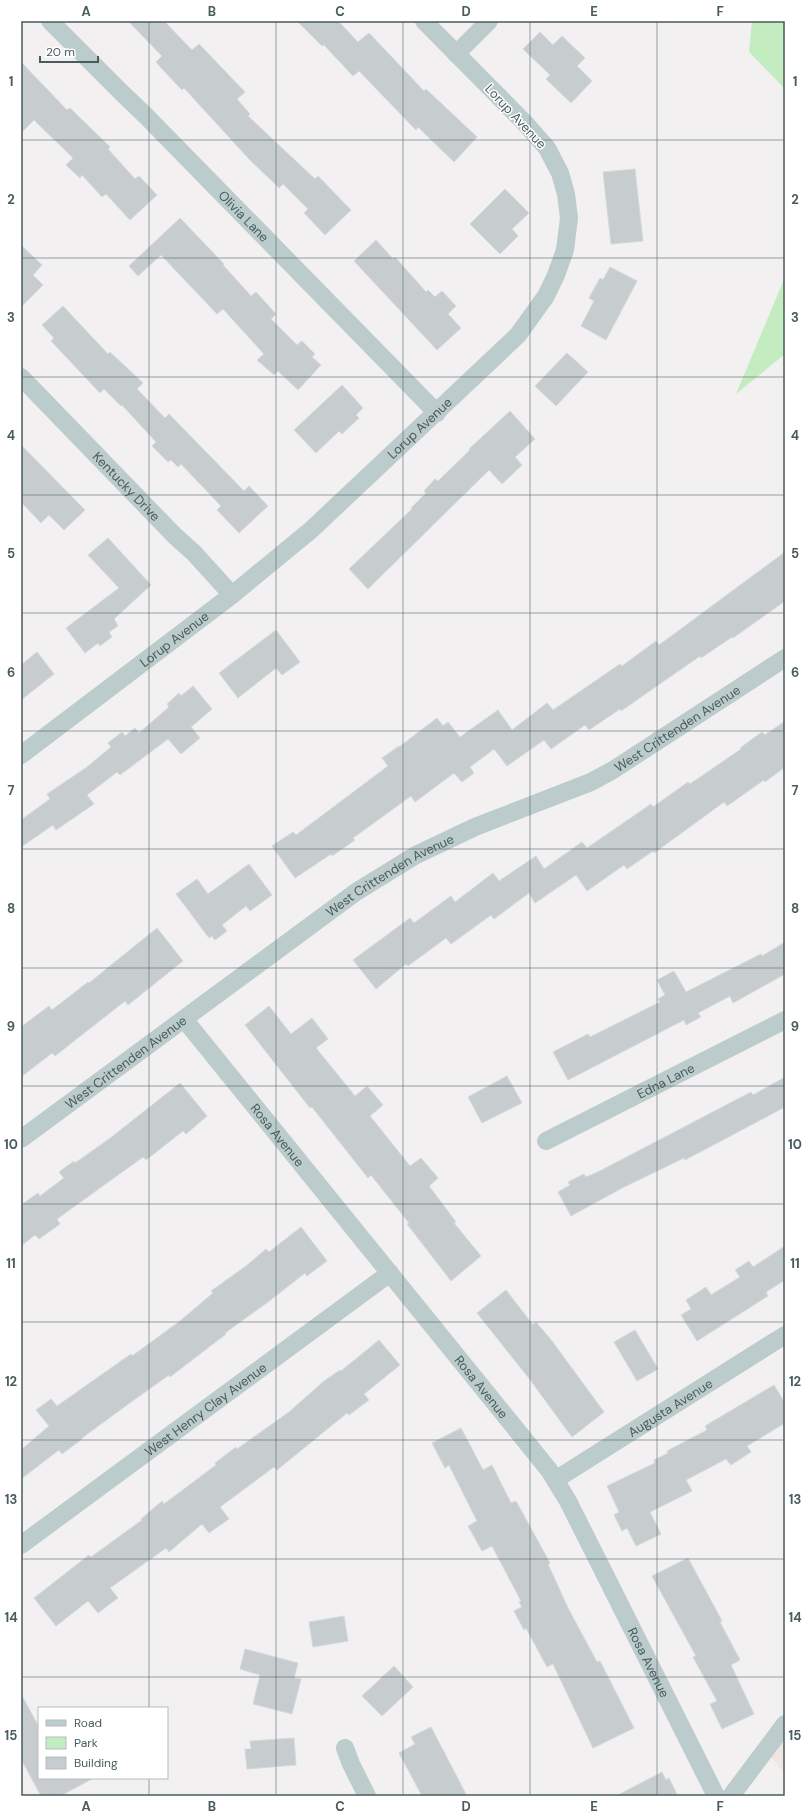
<svg xmlns="http://www.w3.org/2000/svg" width="806" height="1817" viewBox="0 0 806 1817" font-family="'DM Sans',sans-serif">
  <style>
    .commercial { fill: #f0e6e1 }
    .green { fill: #c3edc1 }
    .building { fill: #c7cdcf; stroke: #d4d9db }
    .lines { fill: none; stroke-linecap: round; stroke-linejoin: round }
    .street { stroke: #bccbcc; stroke-width: 18 }
    .grid { fill: none; stroke: #495b5c; stroke-width: 1; stroke-opacity: 0.55 }
    .labels { text-anchor: middle; stroke-width: 3; stroke-linejoin: round; paint-order: stroke }
    .street-label { font-size: 13px; fill: #495b5c; stroke: #fff }
    .neatline { fill: none; stroke: #495b5c; stroke-width: 1.5 }
    .grid-label { font-size: 13px; text-anchor: middle; font-weight: bold; fill: #495b5c }
  </style>
  <rect width="100%" height="100%" fill="#f2f0f1"/>
  <path class="commercial" d="M785,1724V1775L767,1751Z"/>
  <g class="green">
    <path d="M752,21H785V89L749,52Z"/>
    <path d="M785,277V354L736,394Z"/>
  </g>
  <g class="building">
    <path d="M128,21H164L192,50L199,44L245,92L237,99L250,114L248,116L315,179L318,176L351,210L325,235L304,213L308,209L283,184L279,188L249,159L184,88L182,90L162,69L156,62L162,56Z"/>
    <path d="M297,21H338L358,42L369,33L424,91L426,89L477,137L454,162L418,127L416,130L359,71L353,76L324,45L322,46Z"/>
    <path d="M540,32L553,45L562,36L585,58L577,66L592,81L571,103L546,79L550,75L523,49Z"/>
    <path d="M21,62L67,110L70,108L110,147L108,149L135,179L139,176L157,195L130,220L106,194L102,197L82,175L80,178L66,165L73,158L34,120L21,133Z"/>
    <path d="M635,169L643,241L611,244L603,172Z"/>
    <path d="M505,189L529,213L512,229L518,236L500,254L470,224Z"/>
    <path d="M180,218L224,264L223,265L251,296L256,292L276,314L271,319L297,345L302,341L315,354L312,357L321,365L298,390L278,371L274,375L257,360L264,354L223,309L217,314L161,255L138,276L129,266Z"/>
    <path d="M376,240L393,259L395,257L426,292L428,290L435,297L442,291L456,306L448,314L461,328L437,350L354,261Z"/>
    <path d="M21,245L42,265L33,275L43,285L21,307Z"/>
    <path d="M610,267L637,281L606,340L581,326L594,301L589,298L600,278L603,280Z"/>
    <path d="M63,306L108,354L110,352L143,383L137,389L165,418L169,414L244,491L249,486L268,506L239,533L217,510L221,506L181,464L178,467L171,460L168,462L152,446L156,442L122,405L121,406L104,389L100,393L51,341L54,338L42,325Z"/>
    <path d="M567,353L588,372L556,406L535,386Z"/>
    <path d="M342,385L363,408L356,415L359,418L342,434L339,431L316,453L294,430Z"/>
    <path d="M510,411L535,439L515,457L522,465L502,484L489,470L368,589L349,569L412,509L411,508L426,493L424,491L435,479L438,481L470,450L469,449Z"/>
    <path d="M21,445L85,510L64,530L49,515L41,523L21,502Z"/>
    <path d="M108,538L151,585L114,619L118,626L109,632L112,637L100,646L98,643L85,653L66,628L119,588L88,555Z"/>
    <path d="M785,552V601L733,638L732,637L701,658L700,656L621,711L620,709L589,730L585,725L551,749L544,740L507,766L494,749L470,767L474,773L462,782L454,773L415,802L411,796L353,838L355,840L332,856L331,854L295,878L272,846L293,832L296,835L388,766L382,758L399,746V747L437,718L443,726L448,722L460,737L498,710L512,730L547,703L553,710L620,664L622,666L656,641L659,645Z"/>
    <path d="M276,630L300,662L282,675L276,668L238,698L219,673Z"/>
    <path d="M37,652L54,674L21,700V665Z"/>
    <path d="M193,686L212,709L191,727L200,738L181,754L168,739L120,775L117,772L87,795L94,804L56,830L53,825L21,847V820L50,799L47,794L87,767L111,747L108,743L122,732L125,736L135,728L139,733L169,707L167,704L179,693L181,696Z"/>
    <path d="M785,721V767L765,782L764,780L727,806L724,802L654,853L653,851L627,869L624,865L587,891L576,875L535,903L529,893L494,919L491,915L451,944L446,938L408,966L406,964L376,989L353,960L410,918L414,923L451,896L455,902L493,873L499,881L536,856L544,869L582,842L587,848L651,804L653,807L688,782L690,784L741,749L740,748L762,732L765,735Z"/>
    <path d="M249,864L272,895L250,911L246,906L222,925L227,931L215,940L212,936L209,938L176,894L197,879L208,894Z"/>
    <path d="M157,928L183,961L128,1005L125,1001L55,1056L52,1053L21,1077V1027L49,1006L52,1010L88,982L89,983Z"/>
    <path d="M785,942V974L733,1003L730,996L698,1013L701,1017L686,1025L684,1020L568,1080L553,1052L588,1034L590,1037L660,1002L658,999L665,995L657,980L674,971L686,992L761,954L762,956Z"/>
    <path d="M269,1006L291,1034L312,1018L328,1039L316,1048L355,1096L367,1086L383,1105L370,1116L410,1166L421,1158L438,1178L429,1186L456,1222L454,1223L481,1256L451,1281L407,1224L409,1223L371,1175L368,1178L312,1107L310,1108L245,1025Z"/>
    <path d="M507,1076L522,1103L482,1123L468,1097Z"/>
    <path d="M785,1077V1107L685,1160L684,1158L624,1187L571,1216L558,1192L570,1185L568,1182L584,1174L586,1177L598,1172L751,1092L753,1095Z"/>
    <path d="M180,1083L207,1116L186,1134L183,1131L146,1160L143,1157L57,1219L60,1224L39,1239L35,1235L21,1246V1205L38,1193L40,1196L64,1178L59,1172L74,1161L75,1163L109,1139Z"/>
    <path d="M301,1227L327,1261L307,1276L305,1273L268,1302L225,1333L226,1334L170,1377L169,1375L131,1402L82,1438V1439L62,1454L59,1450L21,1479V1450L49,1426L36,1410L51,1399L57,1406L131,1354L132,1356L180,1321L213,1293L211,1291L246,1266L266,1249L269,1252Z"/>
    <path d="M785,1246V1280L766,1292L768,1296L697,1341L681,1315L691,1309L686,1300L706,1287L711,1295L740,1277L735,1270L749,1261L753,1267Z"/>
    <path d="M506,1290L533,1325L536,1322L552,1341L604,1412L572,1437L531,1381L477,1313Z"/>
    <path d="M635,1330L658,1369L637,1381L614,1342Z"/>
    <path d="M379,1340L400,1365L364,1394L369,1400L349,1415L347,1413L277,1470L274,1467L220,1507L229,1519L209,1533L202,1524L169,1552L166,1548L110,1588L118,1598L98,1613L88,1601L56,1626L34,1598L89,1555L91,1557L142,1520L141,1519L162,1501L164,1504L216,1465L215,1463L236,1447L237,1449L289,1412L324,1381L340,1370L341,1371Z"/>
    <path d="M774,1385L785,1403V1423L747,1446L751,1452L731,1465L726,1459L686,1480L692,1491L650,1512L661,1534L636,1546L627,1528L622,1531L614,1515L619,1512L607,1486L655,1463L654,1460L668,1453L667,1451L707,1430L705,1426Z"/>
    <path d="M461,1428L483,1470L492,1465L511,1503L516,1501L550,1563L548,1564L568,1608L597,1662L600,1661L634,1728L593,1748L553,1664L547,1667L526,1628L524,1630L514,1611L522,1607L519,1602L521,1601L492,1546L482,1551L468,1526L477,1521L449,1465L445,1468L432,1443Z"/>
    <path d="M688,1558L722,1621L720,1622L740,1660L731,1665L754,1714L722,1729L710,1704L717,1701L693,1657L696,1656L652,1576Z"/>
    <path d="M344,1616L348,1641L313,1647L309,1622Z"/>
    <path d="M245,1649L298,1663L294,1678L301,1679L292,1714L253,1704L260,1675L240,1669Z"/>
    <path d="M394,1666L413,1687L382,1716L362,1696Z"/>
    <path d="M21,1694L39,1727V1778H94L60,1796H41L21,1759Z"/>
    <path d="M431,1727L467,1796H422L399,1753L415,1744L411,1737Z"/>
    <path d="M294,1738L296,1765L247,1769L245,1749H251L250,1741Z"/>
    <path d="M662,1772L666,1780L669,1778L678,1796H616Z"/>
  </g>
  <g class="lines">
    <g class="street">
      <path id="s1" d="M50,21L123,94L146,116L437,413"/>
      <path d="M456,54L489,21"/>
      <path id="s2" d="M21,377L175,536L194,553L232,595"/>
      <path id="s3" d="M21,755L232,595L311,530L518,335L546,296L556,275L565,250L569,218L566,194L560,173L547,148L524,122L424,21"/>
      <path id="s4" d="M184,1019L549,1470L568,1501L716,1796"/>
      <path id="s5" d="M21,1139L356,892L416,855L475,827L591,782L613,770L785,658"/>
      <path id="s6" d="M546,1141L785,1020"/>
      <path id="s7" d="M555,1480L785,1335"/>
      <path id="s8" d="M21,1545L390,1273"/>
      <path d="M345,1748L351,1764L367,1796"/>
      <path d="M731,1796L785,1724"/>
    </g>
  </g>
  <path class="grid" d="M149,21V1708M276,21V1796M403,21V1796M530,21V1796M657,21V1796M21,140H785M21,258H785M21,377H785M21,495H785M21,613H785M21,731H785M21,849H785M21,968H785M21,1086H785M21,1204H785M21,1322H785M21,1440H785M21,1559H785M21,1677H785M149,1778V1796"/>
  <g class="labels">
    <g class="street-label">
      <text transform="translate(516 116) rotate(47)" y="5">Lorup Avenue</text>
      <text dy="5" stroke="none"><textPath href="#s1" startOffset="275">Olivia Lane</textPath></text>
      <text dy="5" stroke="none"><textPath href="#s3" startOffset="516">Lorup Avenue</textPath></text>
      <text dy="5" stroke="none"><textPath href="#s2" startOffset="152">Kentucky Drive</textPath></text>
      <text dy="5" stroke="none"><textPath href="#s3" startOffset="192">Lorup Avenue</textPath></text>
      <text dy="5" stroke="none"><textPath href="#s5" startOffset="778">West Crittenden Avenue</textPath></text>
      <text dy="5" stroke="none"><textPath href="#s5" startOffset="454">West Crittenden Avenue</textPath></text>
      <text dy="5" stroke="none"><textPath href="#s5" startOffset="130">West Crittenden Avenue</textPath></text>
      <text dy="5" stroke="none"><textPath href="#s6" startOffset="134">Edna Lane</textPath></text>
      <text dy="5" stroke="none"><textPath href="#s4" startOffset="149">Rosa Avenue</textPath></text>
      <text dy="5" stroke="none"><textPath href="#s4" startOffset="473">Rosa Avenue</textPath></text>
      <text dy="5" stroke="none"><textPath href="#s7" startOffset="136">Augusta Avenue</textPath></text>
      <text dy="5" stroke="none"><textPath href="#s8" startOffset="229">West Henry Clay Avenue</textPath></text>
      <text dy="5" stroke="none"><textPath href="#s4" startOffset="797">Rosa Avenue</textPath></text>
    </g>
  </g>
  <rect width="806" height="1817" fill="none" stroke="#ffffff" stroke-width="44"/>
  <rect x="38" y="1707" width="130" height="72" fill="#ffffff" stroke="#b6bdbe"/>
  <rect x="46" y="1720" width="20" height="6" fill="#bccbcc" stroke="#b6bdbe"/>
  <text x="74" y="1727" font-size="12" fill="#495b5c">Road</text>
  <rect x="46" y="1737" width="20" height="12" fill="#c3edc1" stroke="#b6bdbe"/>
  <text x="74" y="1747" font-size="12" fill="#495b5c">Park</text>
  <rect x="46" y="1757" width="20" height="12" fill="#c7cdcf" stroke="#b6bdbe"/>
  <text x="74" y="1767" font-size="12" fill="#495b5c">Building</text>
  <path d="M40 56v6h58v-6" fill="none" stroke="#495b5c" stroke-width="2"/>
  <text x="46" y="56" font-size="12" fill="#495b5c" stroke="#ffffff" stroke-width="3" paint-order="stroke">20 m</text>
  <rect x="22" y="22" width="762" height="1773" class="neatline"/>
  <g class="grid-label">
    <text x="86" y="16">A</text>
    <text x="212" y="16">B</text>
    <text x="340" y="16">C</text>
    <text x="466" y="16">D</text>
    <text x="594" y="16">E</text>
    <text x="720" y="16">F</text>
    <text x="11" y="86">1</text>
    <text x="795" y="86">1</text>
    <text x="11" y="204">2</text>
    <text x="795" y="204">2</text>
    <text x="11" y="322">3</text>
    <text x="795" y="322">3</text>
    <text x="11" y="440">4</text>
    <text x="795" y="440">4</text>
    <text x="11" y="558">5</text>
    <text x="795" y="558">5</text>
    <text x="11" y="677">6</text>
    <text x="795" y="677">6</text>
    <text x="11" y="795">7</text>
    <text x="795" y="795">7</text>
    <text x="11" y="913">8</text>
    <text x="795" y="913">8</text>
    <text x="11" y="1031">9</text>
    <text x="795" y="1031">9</text>
    <text x="11" y="1149">10</text>
    <text x="795" y="1149">10</text>
    <text x="11" y="1268">11</text>
    <text x="795" y="1268">11</text>
    <text x="11" y="1386">12</text>
    <text x="795" y="1386">12</text>
    <text x="11" y="1504">13</text>
    <text x="795" y="1504">13</text>
    <text x="11" y="1622">14</text>
    <text x="795" y="1622">14</text>
    <text x="11" y="1740">15</text>
    <text x="795" y="1740">15</text>
    <text x="86" y="1811">A</text>
    <text x="212" y="1811">B</text>
    <text x="340" y="1811">C</text>
    <text x="466" y="1811">D</text>
    <text x="594" y="1811">E</text>
    <text x="720" y="1811">F</text>
  </g>
</svg>
